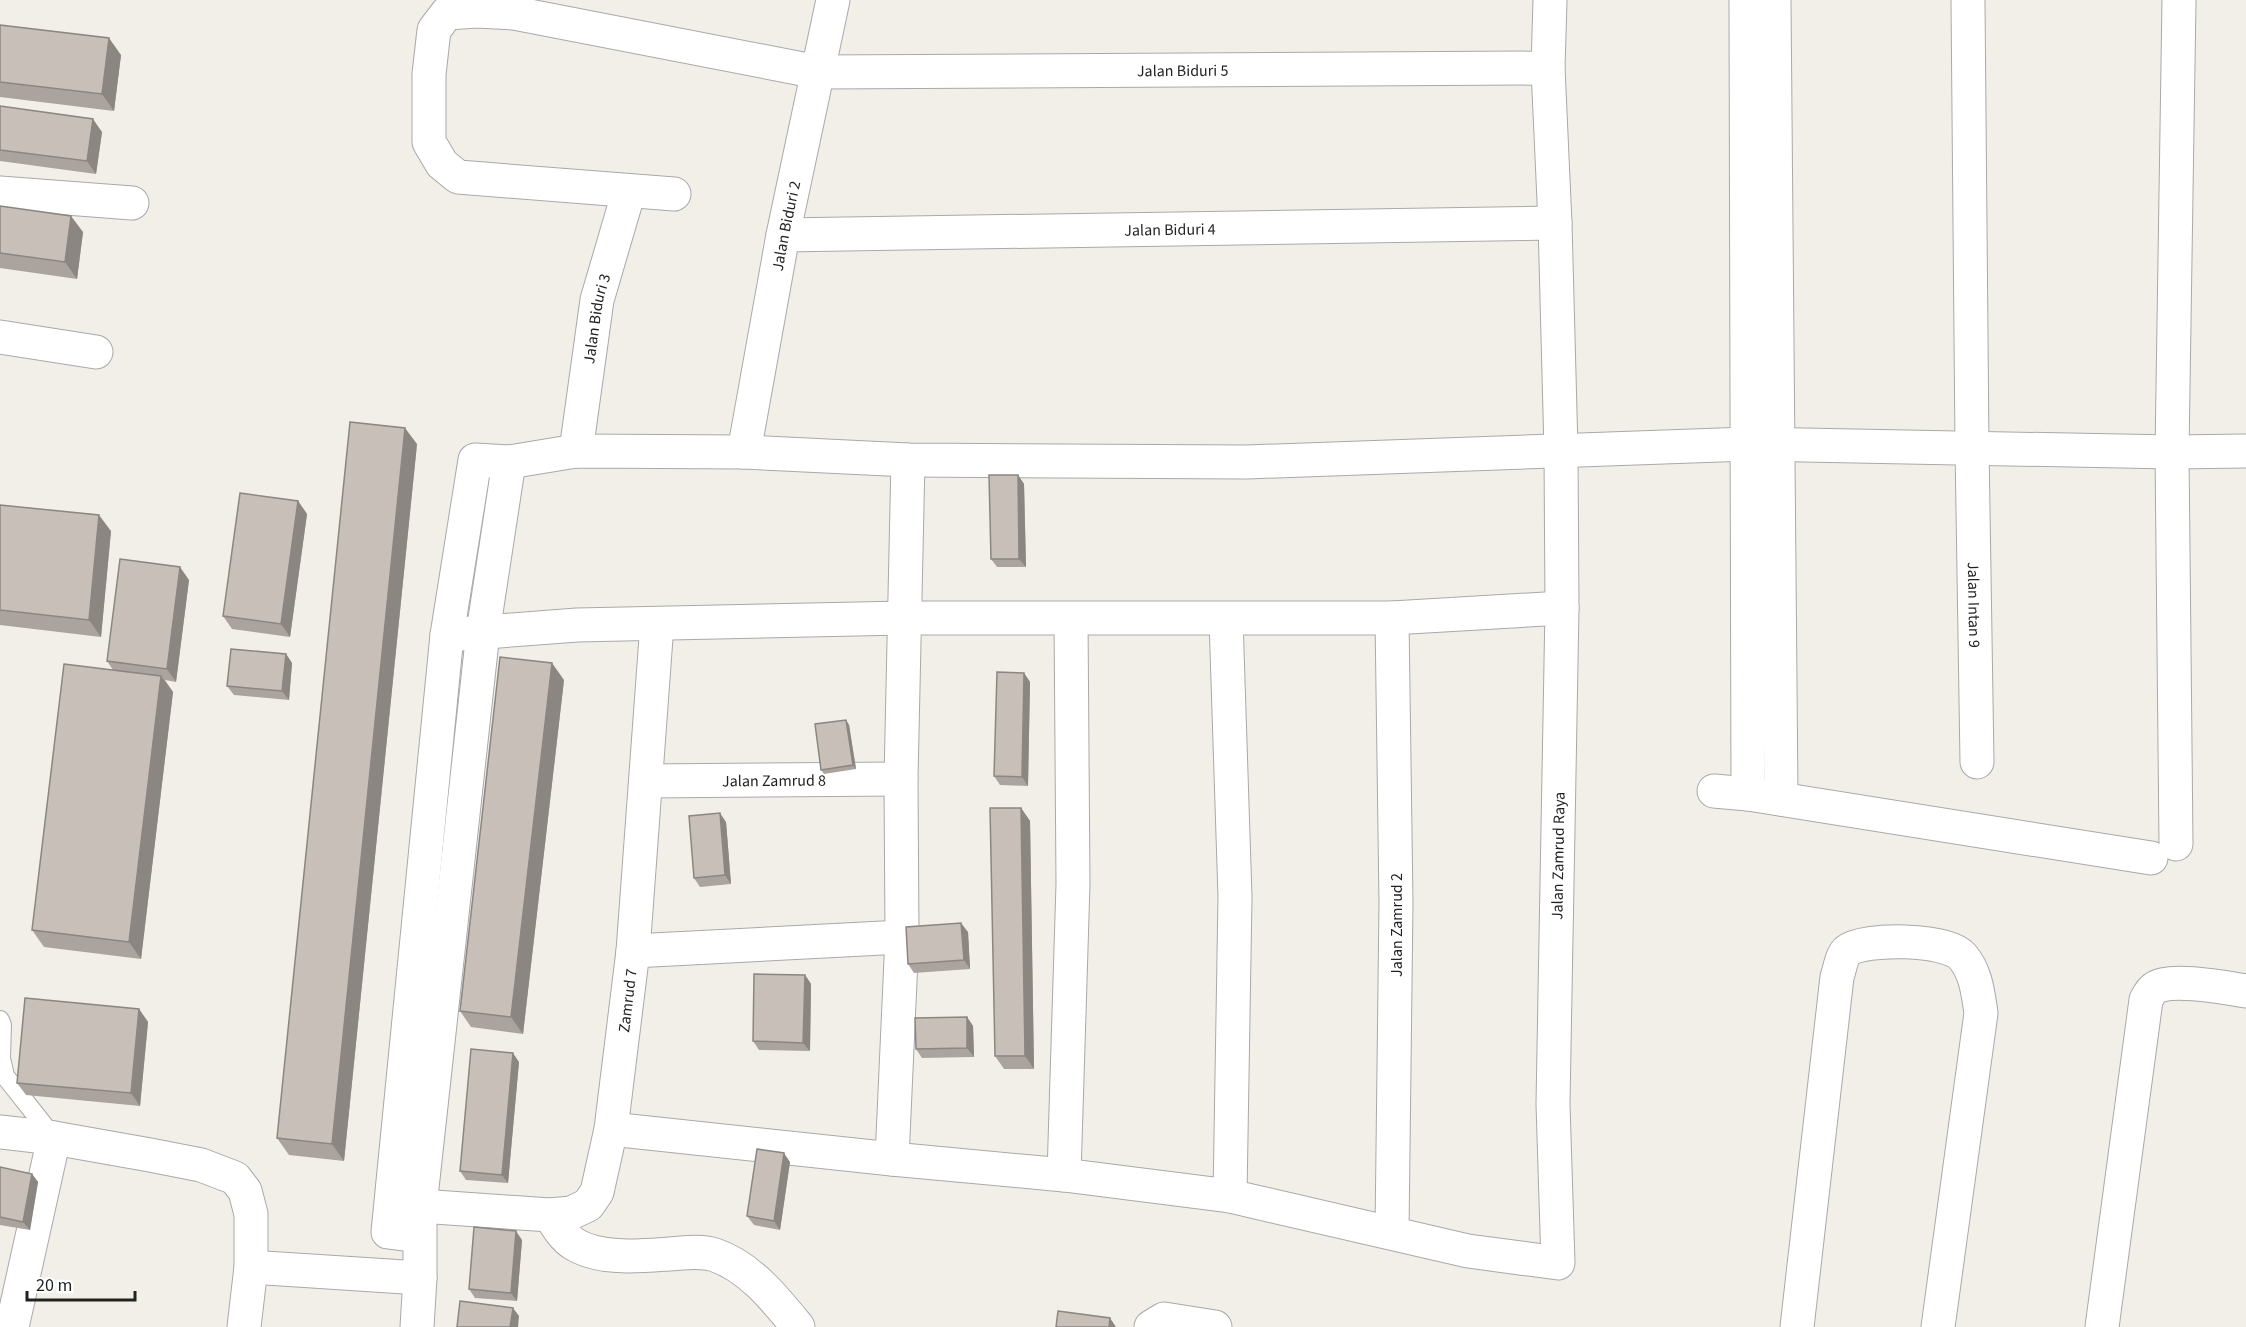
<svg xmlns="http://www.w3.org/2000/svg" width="2246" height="1327" viewBox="0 0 2246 1327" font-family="'Source Sans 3',sans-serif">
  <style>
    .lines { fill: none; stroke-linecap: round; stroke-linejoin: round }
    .service-casing { stroke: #a9a9a9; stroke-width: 20 }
    .minor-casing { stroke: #a9a9a9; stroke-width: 35 }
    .service { stroke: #fff; stroke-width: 18 }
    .minor { stroke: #fff; stroke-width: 33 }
    .wall { fill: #aba49e }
    .shaded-wall { fill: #8b8681 }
    .building { fill: #c7bfb8; stroke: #8b8681; stroke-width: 1.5 }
    .labels { text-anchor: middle; stroke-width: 4.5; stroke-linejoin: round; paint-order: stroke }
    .street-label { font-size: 16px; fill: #222; stroke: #fff }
  </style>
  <rect width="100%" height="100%" fill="#f2efe9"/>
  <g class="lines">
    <defs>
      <path id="service" d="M0,1020L2,1025L1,1058L5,1076L54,1138"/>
      <g id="minor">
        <path d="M1746,0L1748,794"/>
        <path d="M1774,0L1781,799"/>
        <path id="s1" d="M1968,1L1972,447L1977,762"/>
        <path d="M0,193L132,203"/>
        <path id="s2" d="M674,194L458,177L442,164L429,142V74L434,30L447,13L477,11L514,13L818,72L1548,68"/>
        <path id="s3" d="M783,235L1555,223"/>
        <path d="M0,337L96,352"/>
        <path id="s4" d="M576,451L597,300L629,191"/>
        <path id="s5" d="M744,452L783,235L833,0"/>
        <path d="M1392,618L1396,903L1392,1232"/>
        <path d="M1226,619L1235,897L1230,1196"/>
        <path d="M447,635L577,625L904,618H1392L1562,608"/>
        <path id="s6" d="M646,781L901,779"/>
        <path d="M1714,791L1748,794L2151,858"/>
        <path d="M2176,844L2172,452L2179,0"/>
        <path d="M633,951L902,937"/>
        <path id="s7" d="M611,1129L892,1159L1064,1175L1230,1196L1468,1251L1558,1263L1553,1104L1562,608L1561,450L1555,223L1548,68L1550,0"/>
        <path d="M0,1132L54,1138L150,1155L201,1165L235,1178L245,1191L251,1214V1267L420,1278"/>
        <path d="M892,1159L902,937L901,779L908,460"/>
        <path d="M1064,1175L1073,884L1071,619"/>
        <path id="s8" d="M420,1206L550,1215L571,1213L588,1205L597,1192L611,1129L633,951L657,624"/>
        <path d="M550,1215C557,1226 563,1237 574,1244C600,1260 640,1256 669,1254C685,1253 700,1250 715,1255C750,1267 776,1300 798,1327"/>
        <path d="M419,1236L388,1232L447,635L475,460L509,462L576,451L744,452L908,460L1247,462L1748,444L2172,452L2246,451"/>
        <path d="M12,1327L54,1138"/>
        <path d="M244,1327L251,1267"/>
        <path d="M417,1327L420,1278V1206L483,632L509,462"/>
        <path d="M1151,1327L1164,1319L1215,1327"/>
        <path d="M1797,1327L1837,977C1840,969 1841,957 1847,951C1864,937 1947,939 1962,956C1976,972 1978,993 1981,1013L1938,1327"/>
        <path d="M2102,1327L2146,1000C2148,996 2151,990 2155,988C2169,977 2227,988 2246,991"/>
      </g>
    </defs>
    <use href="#service" class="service-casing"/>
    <use href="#minor" class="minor-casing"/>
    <use href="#service" class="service"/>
    <use href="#minor" class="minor"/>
  </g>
  <g class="wall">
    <path d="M0,25L121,55L114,111L0,97Z"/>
    <path d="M0,106L102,132L96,174L0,161Z"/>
    <path d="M0,206L83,232L77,279L0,268Z"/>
    <path d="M417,444L344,1161L289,1155L277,1138Z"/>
    <path d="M1018,475L1024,484L1026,567H997L991,559Z"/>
    <path d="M298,501L307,514L290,637L232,629L223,616Z"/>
    <path d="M0,505L111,531L101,637L0,625Z"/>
    <path d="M189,580L176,682L165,680L173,692L141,959L44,947L32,930L113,670L107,661Z"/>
    <path d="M286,654L292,663L289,700L234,695L227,686Z"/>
    <path d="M1024,673L1030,682L1028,786L1000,785L994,776Z"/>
    <path d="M564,680L523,1034L471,1027L460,1011Z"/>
    <path d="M846,720L849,725L856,769L824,774L821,770Z"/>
    <path d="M1021,808L1030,821L1034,1069H1004L995,1056Z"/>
    <path d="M726,822L731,884L700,887L694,878Z"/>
    <path d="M968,932L970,969L914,973L908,964Z"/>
    <path d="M805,975L811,984L810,1051L759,1050L753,1041Z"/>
    <path d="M139,1009L148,1022L140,1106L26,1095L17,1083Z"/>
    <path d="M967,1017L973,1026L974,1057L922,1058L916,1049Z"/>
    <path d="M519,1062L508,1183L466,1180L460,1171Z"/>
    <path d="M790,1162L780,1230L754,1225L747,1216Z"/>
    <path d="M0,1167L32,1174L38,1182L30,1230L0,1225Z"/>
    <path d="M522,1240L517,1301L475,1298L469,1289Z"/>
  </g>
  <g class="shaded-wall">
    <path d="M109,38L121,55L114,111L102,94Z"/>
    <path d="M93,119L102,132L96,174L87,161Z"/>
    <path d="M71,216L83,232L77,279L65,262Z"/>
    <path d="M405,428L417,444L344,1161L332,1144Z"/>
    <path d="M1018,475L1024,484L1026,567L1019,559Z"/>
    <path d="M298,501L307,514L290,637L281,624Z"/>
    <path d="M99,515L111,531L101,637L89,620Z"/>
    <path d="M180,567L189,580L176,682L167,669Z"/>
    <path d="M286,654L292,663L289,700L282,691Z"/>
    <path d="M552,663L564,680L523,1034L511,1017Z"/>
    <path d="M1024,673L1030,682L1028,786L1022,777Z"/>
    <path d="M161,676L173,692L141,959L129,942Z"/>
    <path d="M846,720L849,725L856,769L853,765Z"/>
    <path d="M1021,808L1030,821L1034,1069L1025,1056Z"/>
    <path d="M720,813L726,822L731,884L725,875Z"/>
    <path d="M961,923L968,932L970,969L964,960Z"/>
    <path d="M805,975L811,984L810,1051L803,1043Z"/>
    <path d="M139,1009L148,1022L140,1106L131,1093Z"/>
    <path d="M967,1017L973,1026L974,1057L967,1048Z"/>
    <path d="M513,1053L519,1062L508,1183L502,1175Z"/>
    <path d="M784,1153L790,1162L780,1230L774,1221Z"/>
    <path d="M32,1174L38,1182L30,1230L23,1222Z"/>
    <path d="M516,1231L522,1240L517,1301L511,1293Z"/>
    <path d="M513,1308L519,1316L518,1327H510Z"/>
    <path d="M1110,1318L1116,1327H1109Z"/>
  </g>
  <g class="building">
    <path d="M0,25L109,38L102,94L0,82Z"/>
    <path d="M0,106L93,119L87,161L0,150Z"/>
    <path d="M0,206L71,216L65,262L0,253Z"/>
    <path d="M350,422L405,428L332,1144L277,1138Z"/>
    <path d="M989,475H1018L1019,559H991Z"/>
    <path d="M240,493L298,501L281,624L223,616Z"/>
    <path d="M0,505L99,515L89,620L0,610Z"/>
    <path d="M120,559L180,567L167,669L107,661Z"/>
    <path d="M231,649L286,654L282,691L227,686Z"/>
    <path d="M500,657L552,663L511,1017L460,1011Z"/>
    <path d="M64,664L161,676L129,942L32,930Z"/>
    <path d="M997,672L1024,673L1022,777L994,776Z"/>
    <path d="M846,720L853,765L821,770L815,724Z"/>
    <path d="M990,808H1021L1025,1056H995Z"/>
    <path d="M720,813L725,875L694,878L689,816Z"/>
    <path d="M961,923L964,960L908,964L906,927Z"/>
    <path d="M754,974L805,975L803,1043L753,1041Z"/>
    <path d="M25,998L139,1009L131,1093L17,1083Z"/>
    <path d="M967,1017V1048L916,1049L915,1018Z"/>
    <path d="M471,1049L513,1053L502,1175L460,1171Z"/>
    <path d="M757,1149L784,1153L774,1221L747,1216Z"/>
    <path d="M0,1167L32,1174L23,1222L0,1217Z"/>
    <path d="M474,1227L516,1231L511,1293L469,1289Z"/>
    <path d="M460,1301L513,1308L510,1327H457Z"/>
    <path d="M1058,1311L1110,1318L1109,1327H1056Z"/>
  </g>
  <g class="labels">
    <g class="street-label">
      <text dy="6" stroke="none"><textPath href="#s2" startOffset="1138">Jalan Biduri 5</textPath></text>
      <text dy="6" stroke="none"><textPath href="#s5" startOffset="230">Jalan Biduri 2</textPath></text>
      <text dy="6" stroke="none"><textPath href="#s3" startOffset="387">Jalan Biduri 4</textPath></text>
      <text dy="6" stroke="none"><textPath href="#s4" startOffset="134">Jalan Biduri 3</textPath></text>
      <text dy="6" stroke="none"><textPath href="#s1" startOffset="604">Jalan Intan 9</textPath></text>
      <text dy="6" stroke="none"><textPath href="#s6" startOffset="128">Jalan Zamrud 8</textPath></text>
      <text dy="6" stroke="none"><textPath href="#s7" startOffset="1365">Jalan Zamrud Raya</textPath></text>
      <text transform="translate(1396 925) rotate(-90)" y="6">Jalan Zamrud 2</text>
      <text dy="6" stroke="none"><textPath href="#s8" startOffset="380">Zamrud 7</textPath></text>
    </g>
  </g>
  <path d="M27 1291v9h108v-9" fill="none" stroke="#222222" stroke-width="3"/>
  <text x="36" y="1291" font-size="18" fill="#222222" stroke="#ffffff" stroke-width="4.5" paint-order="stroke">20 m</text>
</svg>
